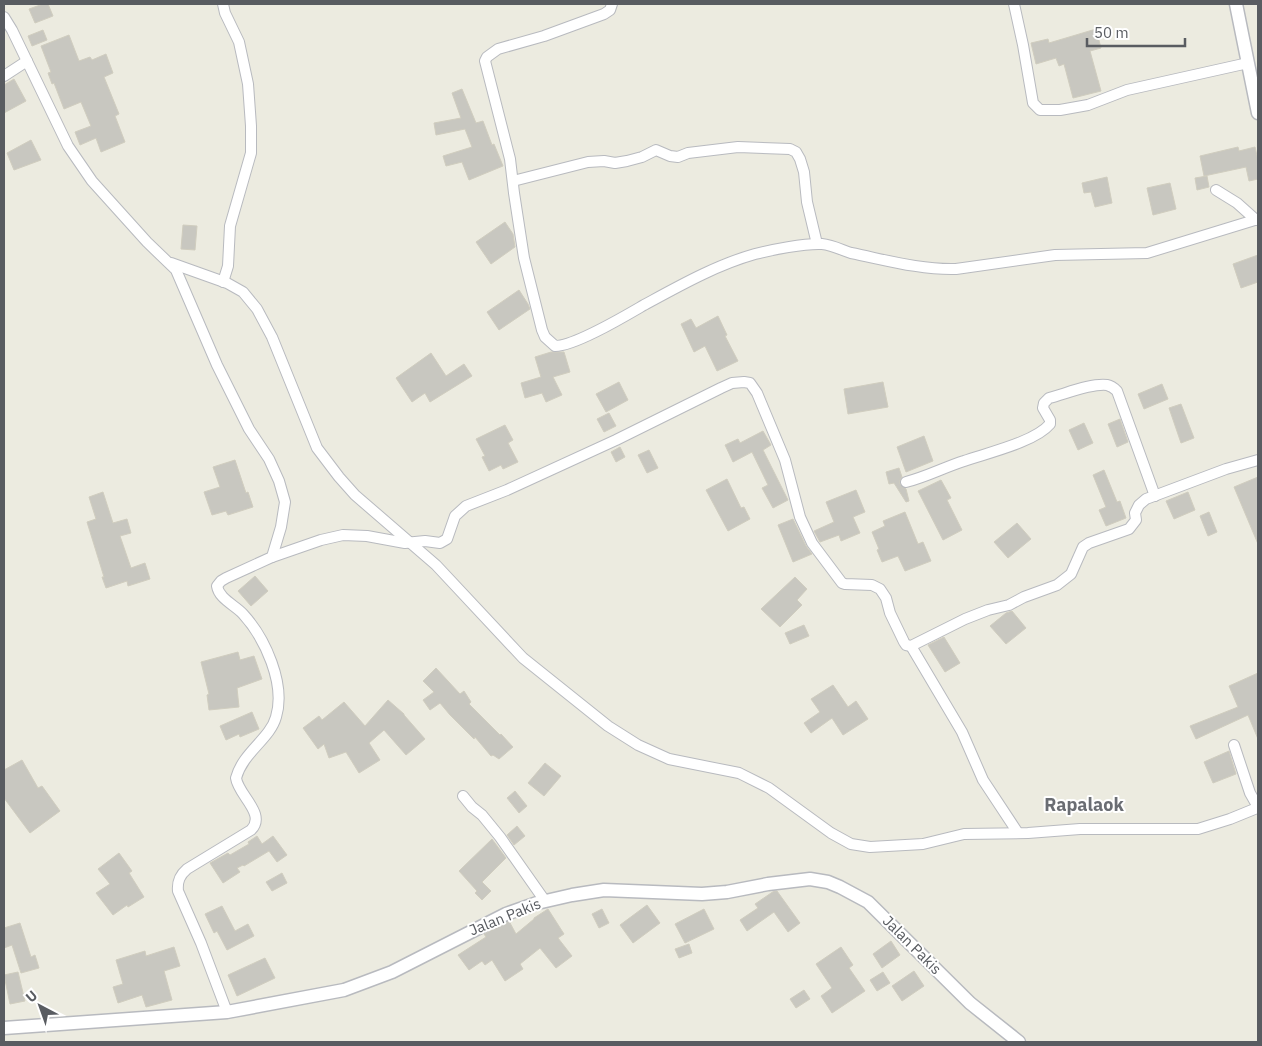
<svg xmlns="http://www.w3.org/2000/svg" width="1262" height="1046" viewBox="0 0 1262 1046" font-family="'IBM Plex Sans',sans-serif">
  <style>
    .building { fill: #c8c7c0; stroke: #d0cdbf }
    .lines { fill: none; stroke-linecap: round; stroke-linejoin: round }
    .minor-casing { stroke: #b8babf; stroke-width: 12 }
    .tertiary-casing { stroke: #b8babf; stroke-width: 15 }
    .minor { stroke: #fff; stroke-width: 10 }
    .tertiary { stroke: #fff; stroke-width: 12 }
    .labels { text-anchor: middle; stroke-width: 4; stroke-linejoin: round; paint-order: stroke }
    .street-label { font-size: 15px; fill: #595c61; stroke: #fff }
    .quarter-label { font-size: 18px; font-weight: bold; fill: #6a6d73; stroke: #fff }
  </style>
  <rect width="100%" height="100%" fill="#ecebe0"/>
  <g class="building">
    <path d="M43,4H48L53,16L35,23L29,9Z"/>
    <path d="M1096,29L1101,48L1090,51L1101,91L1073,98L1064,64L1059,66L1056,58L1036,64L1031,43L1048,39L1049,43Z"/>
    <path d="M43,30L47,40L32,46L28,36Z"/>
    <path d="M69,35L79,61L90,57L92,60L106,54L113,73L104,77L119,114L115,116L125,142L101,152L96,138L80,145L75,132L91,126L81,102L64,109L54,83L52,84L48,73L51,72L41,46Z"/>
    <path d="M14,79L26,101L4,113V85Z"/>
    <path d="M462,89L476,123L483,121L492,145L494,144L503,166L469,180L462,162L446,166L443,156L472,147L465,129L436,135L434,123L461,118L452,93Z"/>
    <path d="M31,140L41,160L14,170L7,153Z"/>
    <path d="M1238,147L1239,151L1255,147L1258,160V179L1249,181L1246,167L1204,176L1200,156Z"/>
    <path d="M1207,176L1209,187L1197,190L1195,178Z"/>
    <path d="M1107,177L1112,203L1095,207L1091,192L1084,193L1082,183Z"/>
    <path d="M1170,183L1176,209L1153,215L1147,188Z"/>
    <path d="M505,222L513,234L515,247L491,264L476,242Z"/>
    <path d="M183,225L197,226L195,250L181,249Z"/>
    <path d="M1258,255V282L1241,288L1233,264Z"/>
    <path d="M519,290L528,304L530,309L499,330L487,312Z"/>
    <path d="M718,316L727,335L725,336L738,361L717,371L705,346L694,352L681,324L691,319L696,328Z"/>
    <path d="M551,352H564L570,372L553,377L562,395L546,402L542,393L525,398L521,383L541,377L535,357Z"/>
    <path d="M431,353L446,376L464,364L472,376L430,402L425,393L412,402L396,378Z"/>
    <path d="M619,382L628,400L606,412L596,394Z"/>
    <path d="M883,382L888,407L848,414L844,389Z"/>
    <path d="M1162,384L1168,399L1144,409L1138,394Z"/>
    <path d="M1181,404L1194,438L1181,443L1169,408Z"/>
    <path d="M609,413L616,426L604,432L597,419Z"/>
    <path d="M1120,419L1128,442L1117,447L1108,424Z"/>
    <path d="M1084,423L1093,443L1078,450L1069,430Z"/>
    <path d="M505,425L513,440L508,443L518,462L503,469L501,465L489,471L482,457L485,456L476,439Z"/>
    <path d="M763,431L771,445L763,450L788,500L773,508L762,488L768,485L752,452L733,462L725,445L738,439L740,443Z"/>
    <path d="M924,436L933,461L906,472L897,447Z"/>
    <path d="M620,447L625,457L616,462L611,452Z"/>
    <path d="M649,450L658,468L647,473L638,455Z"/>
    <path d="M235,460L246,493L248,492L253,507L228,515L226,511L212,515L204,492L220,487L213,467Z"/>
    <path d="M899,468L902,477L900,480V484L906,489L909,501L906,502L894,483L889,484L886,472Z"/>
    <path d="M1104,470L1117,502L1120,501L1126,518L1106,526L1099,510L1106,507L1093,475Z"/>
    <path d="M1258,477V544L1234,487Z"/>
    <path d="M727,479L741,508L744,507L750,519L728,531L706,490Z"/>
    <path d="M941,480L951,498L947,500L962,530L943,540L918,491Z"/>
    <path d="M856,490L865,512L853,517L860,533L841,541L839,535L820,542L814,531L834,522L826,502Z"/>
    <path d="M103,492L113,523L127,519L131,533L120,536L131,568L145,563L150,579L128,586L127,581L106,588L102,577H104L87,522L96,519L89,497Z"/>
    <path d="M1188,492L1195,510L1174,519L1166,501Z"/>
    <path d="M905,512L918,544L923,542L931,561L905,571L898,556L882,562L877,550L879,549L872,532L885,526L883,521Z"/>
    <path d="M1209,512L1217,532L1208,536L1200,516Z"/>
    <path d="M793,519L806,546L812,554L793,562L778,525Z"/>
    <path d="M1017,523L1031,539L1008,558L994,542Z"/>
    <path d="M255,576L268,591L251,606L238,591Z"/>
    <path d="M795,577L807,589L797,600L802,605L780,627L761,609Z"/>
    <path d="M1012,611L1026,628L1006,644L990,626L1006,613Z"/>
    <path d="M804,625L809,636L790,644L785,633Z"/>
    <path d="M944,637L960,663L945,672L928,645Z"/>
    <path d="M238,652L240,660L254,656L262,679L237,688L239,707L209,710L207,695L209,694L201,662Z"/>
    <path d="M436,668L460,694L464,691L471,702L469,704L500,735L501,734L513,747L499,759L493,755L491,756L475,737L474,739L450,715L440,703L430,710L423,700L434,692L423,681Z"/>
    <path d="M1258,673V739L1248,715L1196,739L1190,726L1238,707L1229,686Z"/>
    <path d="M833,685L848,707L856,701L868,719L843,735L832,718L811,733L804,723L820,712L811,699Z"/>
    <path d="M388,700L404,714V715L425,739L406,755L384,730L369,743L380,760L359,773L346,752L329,758L324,744L318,749L303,728L319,716L322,720L344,702L365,726Z"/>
    <path d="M252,712L259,729L240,737L239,734L226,740L220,726Z"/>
    <path d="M1229,751L1236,774L1213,783L1204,762Z"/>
    <path d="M22,760L38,788L42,786L60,811L30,833L4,798V770Z"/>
    <path d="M545,763L561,776L544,796L528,783Z"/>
    <path d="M515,791L527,806L519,813L507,798Z"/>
    <path d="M517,826L525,836L514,845L507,835Z"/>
    <path d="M257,836L262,844L273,836L287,855L277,862L269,851L244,866L243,865L237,868L240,872L223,883L210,863L228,853L230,855L249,844L248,842Z"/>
    <path d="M492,839L506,858L482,882L491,891L482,900L475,893L477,891L459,871Z"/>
    <path d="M119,853L132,871L129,873L144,897L128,907L127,905L113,915L96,893L110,884L98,869Z"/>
    <path d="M282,873L287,883L272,891L266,882Z"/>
    <path d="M774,891H777L800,923L788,932L774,912L747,931L740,920L758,908L755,904Z"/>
    <path d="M647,905L660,923L633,943L620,925Z"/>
    <path d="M222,906L235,931L248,924L254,936L227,950L217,931L214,933L205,914Z"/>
    <path d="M548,909L564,934L558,938L572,956L556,968L540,948L520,964L523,969L505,981L492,960L485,965L482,961L469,970L458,955L486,937L484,934L509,921L516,934L534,919V918Z"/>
    <path d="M602,909L609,923L599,928L592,914Z"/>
    <path d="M704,909L714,929L685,943L675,924Z"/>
    <path d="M20,923L31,957L35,955L39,968L21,973L12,945L4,948V928Z"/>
    <path d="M891,941L900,955L882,968L873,954Z"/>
    <path d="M689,944L692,953L679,958L675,949Z"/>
    <path d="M174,947L180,966L164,971L172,1000L146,1007L142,995L118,1003L113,987L123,984L116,960L145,951L146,956Z"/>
    <path d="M841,947L853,965L849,968L865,991L832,1013L821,996L832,988L816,964Z"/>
    <path d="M265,958L275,978L237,996L228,975Z"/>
    <path d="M914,971L924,986L902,1001L892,986Z"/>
    <path d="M18,972L25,1001L10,1004L4,975Z"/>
    <path d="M883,972L890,983L877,991L870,980Z"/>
    <path d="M804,990L810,999L796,1008L790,999Z"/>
  </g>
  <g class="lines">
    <defs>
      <g id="minor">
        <path d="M612,4L610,10L604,14L544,36L498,49L487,57L485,61L510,159L514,193L524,258L542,330L545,337L555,346C575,346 625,316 644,305C679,286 716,265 755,254C771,250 805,243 822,244C832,245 842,250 851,253C886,260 921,270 956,269L1055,255L1147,253L1258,219"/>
        <path d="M1014,4L1023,45L1033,103L1040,110H1060L1088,105L1127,90L1248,63"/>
        <path d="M4,17L12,30L68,146L92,181L147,242L176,270L217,365L249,429L269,459L279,481L285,502L281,527L272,557L226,578L221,581L217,586C219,599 235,605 243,614C265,638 286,684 276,717C270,739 243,752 236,778C238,795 267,814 251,830L187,869C180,875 177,881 178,891L201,943L227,1012"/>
        <path d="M4,76L27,61"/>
        <path d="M513,181L588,162L604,161L615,163L627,161L642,157L656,150L670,156L678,157L688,153L738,147L790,149L796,152L800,159L804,172L807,202L817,244"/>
        <path d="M1216,190L1237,203L1256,220"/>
        <path d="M171,263L227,283L243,292L257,309L272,337L317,448L339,477L355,495L436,565L523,658L608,726L638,745L669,759L739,773L769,788L831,833L851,844L870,847L923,844L964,834L1028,833L1080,829H1198L1230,819L1257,808"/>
        <path d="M223,282L228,266L230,226L251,153V126L248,84L239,42L225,13L223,4"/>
        <path d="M906,482C926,477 945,467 964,461C987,453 1035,442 1050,424V420L1043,408L1044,403L1049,398C1065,394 1091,383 1107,385C1112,386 1114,388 1117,391L1155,496"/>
        <path d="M272,557L321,540L343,535L367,536L405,543L425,541L440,543L447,539L455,516L466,506L507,490L616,440L721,388L732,383L744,382L750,383L757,393L785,460L800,517L812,543L842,583L845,584L872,585L880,589L886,598L890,613L904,642L906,645L911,646L965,619L988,610L1009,605L1024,597L1057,585L1071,574L1083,547L1089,543L1129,529L1136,520L1135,513L1139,505L1146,499L1226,469L1258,460"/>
        <path d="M911,646L962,732L983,780L1018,833"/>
        <path d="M1234,745L1250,793L1258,807"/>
        <path d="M463,796L472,807L482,815L500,837L545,901"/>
      </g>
      <g id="tertiary">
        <path d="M1236,4L1258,113"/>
        <path d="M4,1028L227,1012L344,990L392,972L506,914L537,903L572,895L604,890L702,894L727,892L768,884L810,879L828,882L840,887L868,902L970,1003L1019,1042"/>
      </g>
    </defs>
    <use href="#minor" class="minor-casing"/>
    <use href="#tertiary" class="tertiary-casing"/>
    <use href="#minor" class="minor"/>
    <use href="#tertiary" class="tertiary"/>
  </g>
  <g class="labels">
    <g class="street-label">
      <text transform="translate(505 917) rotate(-22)" y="5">Jalan Pakis</text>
      <text transform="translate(912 945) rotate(45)" y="5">Jalan Pakis</text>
    </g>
    <g class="quarter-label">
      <text x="1084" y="811">Rapalaok</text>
    </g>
  </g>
  <rect width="1262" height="1046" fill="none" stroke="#595c61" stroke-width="10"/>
  <g transform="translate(40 1006) rotate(319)" stroke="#ffffff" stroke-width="4" paint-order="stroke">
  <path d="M0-4L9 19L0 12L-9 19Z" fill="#595c61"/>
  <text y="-8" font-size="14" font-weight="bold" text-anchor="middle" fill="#595c61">U</text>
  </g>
  <path d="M1087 38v8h98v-8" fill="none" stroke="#595c61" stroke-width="2.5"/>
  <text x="1094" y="38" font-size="15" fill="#595c61" stroke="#ffffff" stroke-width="4" paint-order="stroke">50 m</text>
</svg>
